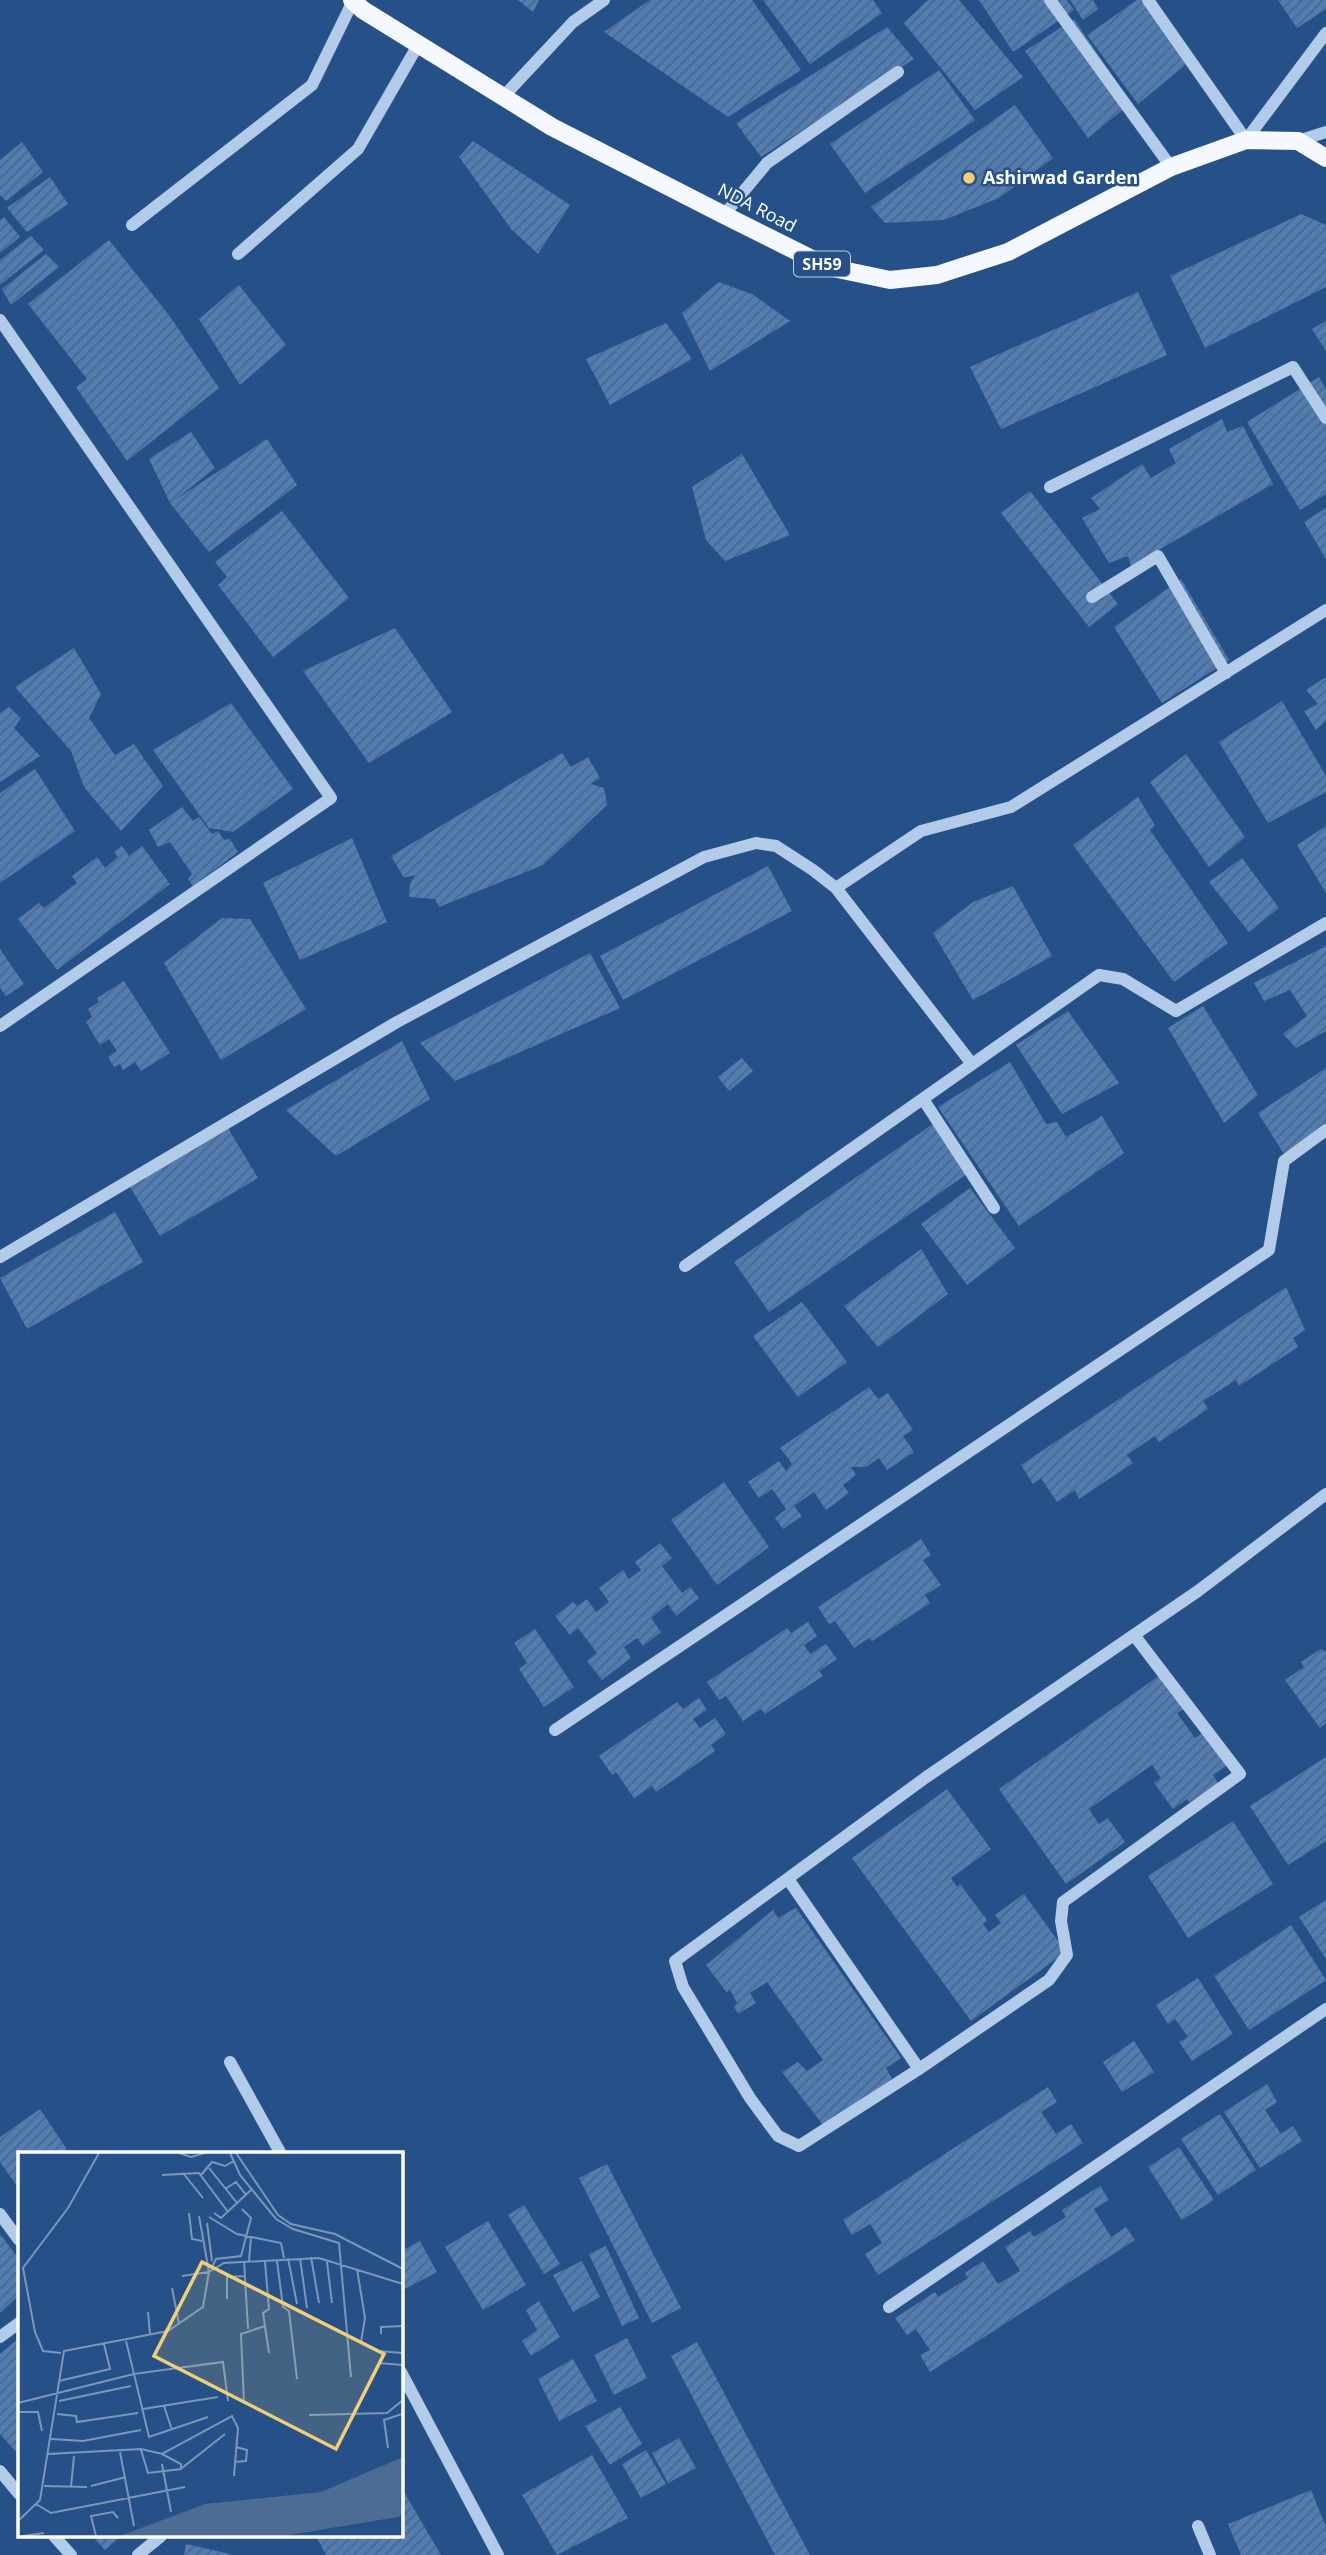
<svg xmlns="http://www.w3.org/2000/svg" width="1326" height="2555" viewBox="0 0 1326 2555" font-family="'Open Sans',sans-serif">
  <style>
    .building { fill: url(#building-hatch) }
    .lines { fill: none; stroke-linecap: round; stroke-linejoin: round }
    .minor { stroke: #b1cbe9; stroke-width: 12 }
    .major { stroke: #f5f8fe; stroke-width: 18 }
    .poi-dot { fill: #f3ce76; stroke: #255188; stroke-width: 2.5 }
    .labels { text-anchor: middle; stroke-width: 5; stroke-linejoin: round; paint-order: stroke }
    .shield { fill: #255188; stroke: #becbdb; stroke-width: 2 }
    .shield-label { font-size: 16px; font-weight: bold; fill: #fff }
    .poi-label { font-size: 18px; font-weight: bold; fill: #fff; stroke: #255188; text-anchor: start }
    .street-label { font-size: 18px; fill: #fff; stroke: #255188 }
    .inset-road { fill: none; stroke: #7c97b8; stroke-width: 2 }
    .view { fill: #f3ce76; fill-opacity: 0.15; stroke: #f3ce76; stroke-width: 3.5 }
    .inset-edge { fill: none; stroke: #fff; stroke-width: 3.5 }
  </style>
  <defs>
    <pattern id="building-hatch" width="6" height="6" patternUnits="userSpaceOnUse" patternTransform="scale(1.75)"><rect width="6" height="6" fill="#517db2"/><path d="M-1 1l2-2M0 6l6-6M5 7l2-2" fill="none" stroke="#4f6784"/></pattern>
  </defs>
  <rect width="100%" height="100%" fill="#255188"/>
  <g class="building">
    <path d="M518,0H539L533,12Z"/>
    <path d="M650,0H752L801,70L728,117L604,32Z"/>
    <path d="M763,0H873L882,13L810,64Z"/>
    <path d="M928,0H959L1023,77L975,110L904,23Z"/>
    <path d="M979,0H1067L1074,10L1013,52Z"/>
    <path d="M1070,0H1093L1098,9L1083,20Z"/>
    <path d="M1137,0H1146L1189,62L1138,104L1087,35Z"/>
    <path d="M1278,0H1326V9L1297,28Z"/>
    <path d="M1074,19L1131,103L1088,138L1025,51Z"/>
    <path d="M887,27L914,59L761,157L736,123Z"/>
    <path d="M939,70L975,120L865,193L830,144Z"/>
    <path d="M1015,105L1053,158L999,198L944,220L885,223L871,207Z"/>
    <path d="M473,141L570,205L538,254L511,229L459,157Z"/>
    <path d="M22,142L43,172L6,201L0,195V160Z"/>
    <path d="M50,177L68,204L27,232L7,208Z"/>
    <path d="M1301,214L1326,225V287L1205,348L1170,276Z"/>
    <path d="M4,217L20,237L0,253V220Z"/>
    <path d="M31,236L44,250L0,285V260Z"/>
    <path d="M109,240L168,314L219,388L127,461L76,387L87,379L28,304Z"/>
    <path d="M46,254L59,267L11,305L2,289Z"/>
    <path d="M719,282L752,294L790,321L710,371L682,313Z"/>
    <path d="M239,285L286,345L240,385L199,319Z"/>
    <path d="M1138,292L1167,355L1001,429L970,367Z"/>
    <path d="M1326,321V351L1312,329Z"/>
    <path d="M666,323L692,359L610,405L586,359Z"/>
    <path d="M1319,377L1326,389V494L1300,510L1247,422Z"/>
    <path d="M1222,419L1227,432L1243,426L1273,484L1131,566L1128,556L1109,563L1082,518L1100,509L1091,498L1142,464L1151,478L1176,463L1169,449Z"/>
    <path d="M191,432L215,468L175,500L267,439L297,485L209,552L170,503L149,459Z"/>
    <path d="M742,454L790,535L725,561L706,540L692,487Z"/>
    <path d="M1030,491L1118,604L1089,627L1001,513Z"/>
    <path d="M1326,508V559L1304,522Z"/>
    <path d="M282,511L349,598L273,657L218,585L227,577L215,562Z"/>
    <path d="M1181,579L1229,660L1162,703L1114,627Z"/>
    <path d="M395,628L452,712L369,763L303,671Z"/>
    <path d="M74,648L101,694L89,718L115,755L134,744L163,786L121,831L84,787L71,751L15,687Z"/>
    <path d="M1326,677V720L1316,730L1304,711L1318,704L1306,690Z"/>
    <path d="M1282,701L1326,776V792L1268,823L1219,742Z"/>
    <path d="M231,703L293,789L233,832L209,828L153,750Z"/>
    <path d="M9,707L21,718L14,728L40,756L0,782V713Z"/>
    <path d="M562,753L571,767L588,757L600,778L591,784L604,788L607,805L543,865L439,907L435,899L409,897L410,884L415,875L404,878L391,856Z"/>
    <path d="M1186,754L1245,837L1209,867L1150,782Z"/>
    <path d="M35,769L75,831L0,883V793Z"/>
    <path d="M1138,797L1155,825L1150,830L1228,943L1174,982L1073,845Z"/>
    <path d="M182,807L193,821L199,817L212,834L218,831L224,840L230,839L238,852L193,886L188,879L192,874L170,842L158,847L149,830Z"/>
    <path d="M1326,826V893L1297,845Z"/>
    <path d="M352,838L387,922L300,960L263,883Z"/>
    <path d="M122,846L129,856L142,846L170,884L57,970L18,919L39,903L44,908L77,883L72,876L97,857L105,868L118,857L114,852Z"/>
    <path d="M1242,858L1279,908L1249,932L1209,882Z"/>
    <path d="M768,866L792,911L623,1000L600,956Z"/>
    <path d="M1013,886L1052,956L973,1000L933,933L973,902Z"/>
    <path d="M222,918L250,919L306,1009L221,1060L164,963Z"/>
    <path d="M1326,946V1031L1296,1048L1283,1034L1307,1016L1290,990L1264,1001L1254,983Z"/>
    <path d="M0,949L24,984L6,996L0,988Z"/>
    <path d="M590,953L620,1008L455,1081L420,1043Z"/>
    <path d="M124,981L170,1053L141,1071L135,1062L123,1070L120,1064L114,1067L108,1057L117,1051L109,1039L100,1045L86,1022L92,1017L88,1009L99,1002L97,998Z"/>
    <path d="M1203,1006L1258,1095L1224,1123L1168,1028Z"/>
    <path d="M1068,1011L1119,1083L1062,1114L1016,1045Z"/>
    <path d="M402,1041L430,1099L336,1156L286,1110Z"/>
    <path d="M742,1058L753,1071L729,1091L718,1077Z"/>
    <path d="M1010,1062L1046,1124L1057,1122L1066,1137L1102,1116L1124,1153L1019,1226L938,1107Z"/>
    <path d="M1326,1068V1124L1284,1154L1258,1113Z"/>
    <path d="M933,1124L967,1174L769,1312L734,1262Z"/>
    <path d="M228,1128L258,1178L160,1236L130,1187Z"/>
    <path d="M970,1188L1015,1248L967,1285L921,1224Z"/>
    <path d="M115,1212L143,1262L27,1329L0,1278Z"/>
    <path d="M921,1249L948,1294L878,1347L844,1306Z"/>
    <path d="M1286,1287L1305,1330L1293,1338L1298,1347L1239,1386L1236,1380L1203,1401L1208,1409L1159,1442L1155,1436L1127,1455L1133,1463L1079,1499L1075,1490L1057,1502L1041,1478L1033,1484L1021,1465Z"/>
    <path d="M802,1302L847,1362L798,1397L753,1336Z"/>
    <path d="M869,1387L878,1399L888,1393L913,1430L903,1436L914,1452L887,1470L879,1458L866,1467H851L856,1475L843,1485L849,1493L826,1510L814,1492L794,1506L802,1516L783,1529L775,1518L786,1509L772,1489L759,1498L748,1482L779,1461L786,1471L792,1464L780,1448Z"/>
    <path d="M724,1482L769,1547L717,1585L671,1520Z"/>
    <path d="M921,1539L931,1555L923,1560L941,1585L925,1595L930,1603L872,1641L869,1638L854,1648L835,1621L829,1624L818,1607Z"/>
    <path d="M660,1543L672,1558L662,1566L682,1593L690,1587L699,1598L676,1616L668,1604L651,1618L661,1632L643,1646L637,1638L624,1647L631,1658L602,1680L587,1661L597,1653L578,1628L570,1635L555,1616L573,1602L577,1606L587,1599L596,1612L609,1602L599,1588L623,1570L629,1579L641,1570L635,1562Z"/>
    <path d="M808,1622L817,1636L804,1645L810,1654L826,1644L837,1659L819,1671L823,1676L765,1714L761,1709L743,1721L726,1696L719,1700L707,1682L787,1628L791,1633Z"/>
    <path d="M535,1629L574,1687L544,1707L519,1669L527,1663L514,1643Z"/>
    <path d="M1321,1649L1326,1652V1723L1320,1728L1285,1680L1304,1667L1301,1662Z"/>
    <path d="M1163,1673L1187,1707L1177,1713L1195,1738L1206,1731L1229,1764L1213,1775L1218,1783L1190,1803L1187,1799L1173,1809L1154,1783L1161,1778L1152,1765L1089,1809L1099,1824L1108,1818L1125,1842L1066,1884L999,1789Z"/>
    <path d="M699,1698L707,1710L693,1719L700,1728L715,1718L726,1734L711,1745L715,1751L656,1792L652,1786L634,1798L616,1772L612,1775L599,1756L677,1702L683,1709Z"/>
    <path d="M1326,1757V1841L1288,1865L1250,1806Z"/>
    <path d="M947,1789L991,1849L951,1878L957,1887L960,1884L987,1920L983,1924L989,1932L1001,1923L995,1915L1024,1894L1066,1952L971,2021L852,1858Z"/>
    <path d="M1233,1821L1273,1884L1188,1938L1148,1876Z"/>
    <path d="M1326,1900V1959L1299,1917Z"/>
    <path d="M796,1908L901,2058L886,2068L892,2079L823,2125L782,2072L798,2062L807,2071L823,2060L767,1982L750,1993L756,2003L738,2014L734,2006L737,2003L730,1990L727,1993L706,1965L773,1910L778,1918Z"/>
    <path d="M1291,1925L1326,1980L1249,2030L1214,1976Z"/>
    <path d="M1198,1978L1233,2034L1192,2061L1179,2042L1188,2037L1175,2019L1168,2024L1156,2005Z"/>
    <path d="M1134,2041L1154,2072L1122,2092L1103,2062Z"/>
    <path d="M1267,2084L1277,2102L1265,2110L1281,2134L1293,2126L1302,2141L1260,2168L1224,2112Z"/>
    <path d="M1048,2087L1057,2102L1041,2112L1056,2134L1071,2124L1083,2143L878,2275L865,2254L882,2243L870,2224L852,2235L843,2220Z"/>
    <path d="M40,2109L70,2154H19V2189L0,2162V2137Z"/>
    <path d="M1220,2114L1256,2170L1218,2195L1181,2139Z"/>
    <path d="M1179,2147L1214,2200L1182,2220L1148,2167Z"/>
    <path d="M607,2164L681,2308L652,2323L579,2178Z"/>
    <path d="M1100,2186L1109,2200L1094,2209L1111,2237L1126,2227L1135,2240L930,2372L920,2355L930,2350L916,2329L907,2335L895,2318L935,2292L938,2297L968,2278L965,2273L983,2261L998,2284L1020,2271L1005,2247L1030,2231L1034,2237L1066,2217L1062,2210Z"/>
    <path d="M524,2205L560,2264L544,2274L508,2215Z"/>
    <path d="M488,2221L526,2285L483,2310L445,2247Z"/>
    <path d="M0,2234L19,2259V2295L0,2313Z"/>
    <path d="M420,2241L437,2272L401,2291V2251Z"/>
    <path d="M606,2246L639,2318L622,2326L589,2254Z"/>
    <path d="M582,2261L600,2297L573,2312L553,2275Z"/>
    <path d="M539,2301L560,2337L531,2356L522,2341L537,2330L526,2310Z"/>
    <path d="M19,2338V2455L0,2434V2354Z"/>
    <path d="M627,2338L647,2378L614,2395L594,2355Z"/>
    <path d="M697,2342L810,2555H775L671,2356Z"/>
    <path d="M573,2359L597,2401L559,2421L538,2379Z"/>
    <path d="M620,2407L642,2444L610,2465L585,2426Z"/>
    <path d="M679,2438L696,2468L668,2483L652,2453Z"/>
    <path d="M646,2450L666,2484L641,2498L622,2464Z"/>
    <path d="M592,2455L628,2518L557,2555L522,2495Z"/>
    <path d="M401,2487L441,2555H326L316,2536H401Z"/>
    <path d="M1311,2490L1326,2527V2555H1241L1228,2524Z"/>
    <path d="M92,2536H121L105,2550Z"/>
    <path d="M186,2544L230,2554V2555H184Z"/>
  </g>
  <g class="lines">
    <g class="minor">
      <path d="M1050,0L1171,167"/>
      <path d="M1148,0L1246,140L1326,33"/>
      <path d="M503,97L573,22L604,0"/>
      <path d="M1298,141L1326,132"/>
      <path d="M724,215L767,163L898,72"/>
      <path d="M132,225L312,85L353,1"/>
      <path d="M238,254L358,149L418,45"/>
      <path d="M0,320L331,798L0,1026"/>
      <path d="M1050,487L1293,367L1326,418"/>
      <path d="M1092,597L1158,556L1226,673"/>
      <path d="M836,888L921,831L1011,807L1326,610"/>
      <path d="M923,1099L994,1208"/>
      <path d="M0,1257L397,1022L704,857L756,843L776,846L813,870L836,888L972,1064"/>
      <path d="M685,1266L1099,975L1123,979L1176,1011L1326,923"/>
      <path d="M555,1730L1269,1250L1284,1161L1326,1130"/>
      <path d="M788,1879L919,2069L799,2146L778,2136L750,2098L683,1987L675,1961L925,1778L1198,1591L1326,1494"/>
      <path d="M230,2062L281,2154"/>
      <path d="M919,2069L1049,1980L1067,1955L1061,1921L1063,1902L1240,1774L1134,1635"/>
      <path d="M0,2214L19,2240"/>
      <path d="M889,2307L1326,2009"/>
      <path d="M0,2337L19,2323"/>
      <path d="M401,2372L498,2555"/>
      <path d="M0,2471L19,2494"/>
      <path d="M1198,2526L1210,2555"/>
      <path d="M54,2536L71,2555"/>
      <path d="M138,2555L161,2536"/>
    </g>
    <path class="major" d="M352,0L363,10L552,127L724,215L828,267L890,280L937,275L1008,252L1171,167L1246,140L1298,141L1326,158"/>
  </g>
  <circle class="poi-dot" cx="969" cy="178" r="7"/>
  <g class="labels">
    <rect class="shield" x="794" y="251.5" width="56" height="25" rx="5"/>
    <g class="shield-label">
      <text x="822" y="270">SH59</text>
    </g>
    <g class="poi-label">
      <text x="983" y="184">Ashirwad Garden</text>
    </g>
    <g class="street-label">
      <text transform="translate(757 208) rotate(27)" y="6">NDA Road</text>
    </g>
  </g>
  <g transform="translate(18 2152)">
    <rect width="385" height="385" fill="#255188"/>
    <path d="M385,305V363L380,365L265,384H102L187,352L303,340Z" fill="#4d6c94"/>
    <path class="inset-road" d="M161,1L173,5L187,1M212,1L222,23L258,67L275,77L321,91L333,225M218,1L260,63L273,72L317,82L385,117M191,16L219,51M165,21L185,46M144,23L181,21L210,60M183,23L194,10L207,14L216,9M207,37L218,30L228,43M171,61L174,87L184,89M196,61L203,66L234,37M191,65L219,82L263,91L266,106M189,71L194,109M293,105L301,151M270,106L279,152M282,106L289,156M226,109L230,177M231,109L233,85M259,109L265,155L271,159L279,227M247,110L251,157L245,161L251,201M309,110L314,151M193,117L198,107L223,104L233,66L224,57M339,117L347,166L343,190M164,124L191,120L181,64M154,136L161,172M209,147V125L227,124M130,160L132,182M363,182V175L385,174M108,189L116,222L205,210L210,249M360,199L385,201M43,201L25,199L17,180L5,116L50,56L81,1M360,211L385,213M41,229L92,217L86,192M41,249L113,234M0,251L116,222L131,285L190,265M226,251L223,182L247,174M146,254L154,278M125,257L200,245M0,260H20L24,279M39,262L58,264L59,270L120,261M291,263L369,261L385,248M33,287L65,289L123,278M370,296L366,268L384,262L385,252M123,298L130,321L163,317V312L144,302M102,300L116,374M30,302L123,297L144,302L214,264L220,276L216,324M216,310L228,309L229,298L218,295M144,312L153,360M164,316L207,282M26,334L69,335M73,334L108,325M53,335L56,304M18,352L33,361L167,335M0,369L22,348L46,199L150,179L185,155L191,120L206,111L301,106L385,132M5,384L26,381M78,384L73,364L95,360L100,366"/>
    <path class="view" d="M184,110L366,202L318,297L136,204Z"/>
    <rect width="385" height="385" class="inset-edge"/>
  </g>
</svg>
